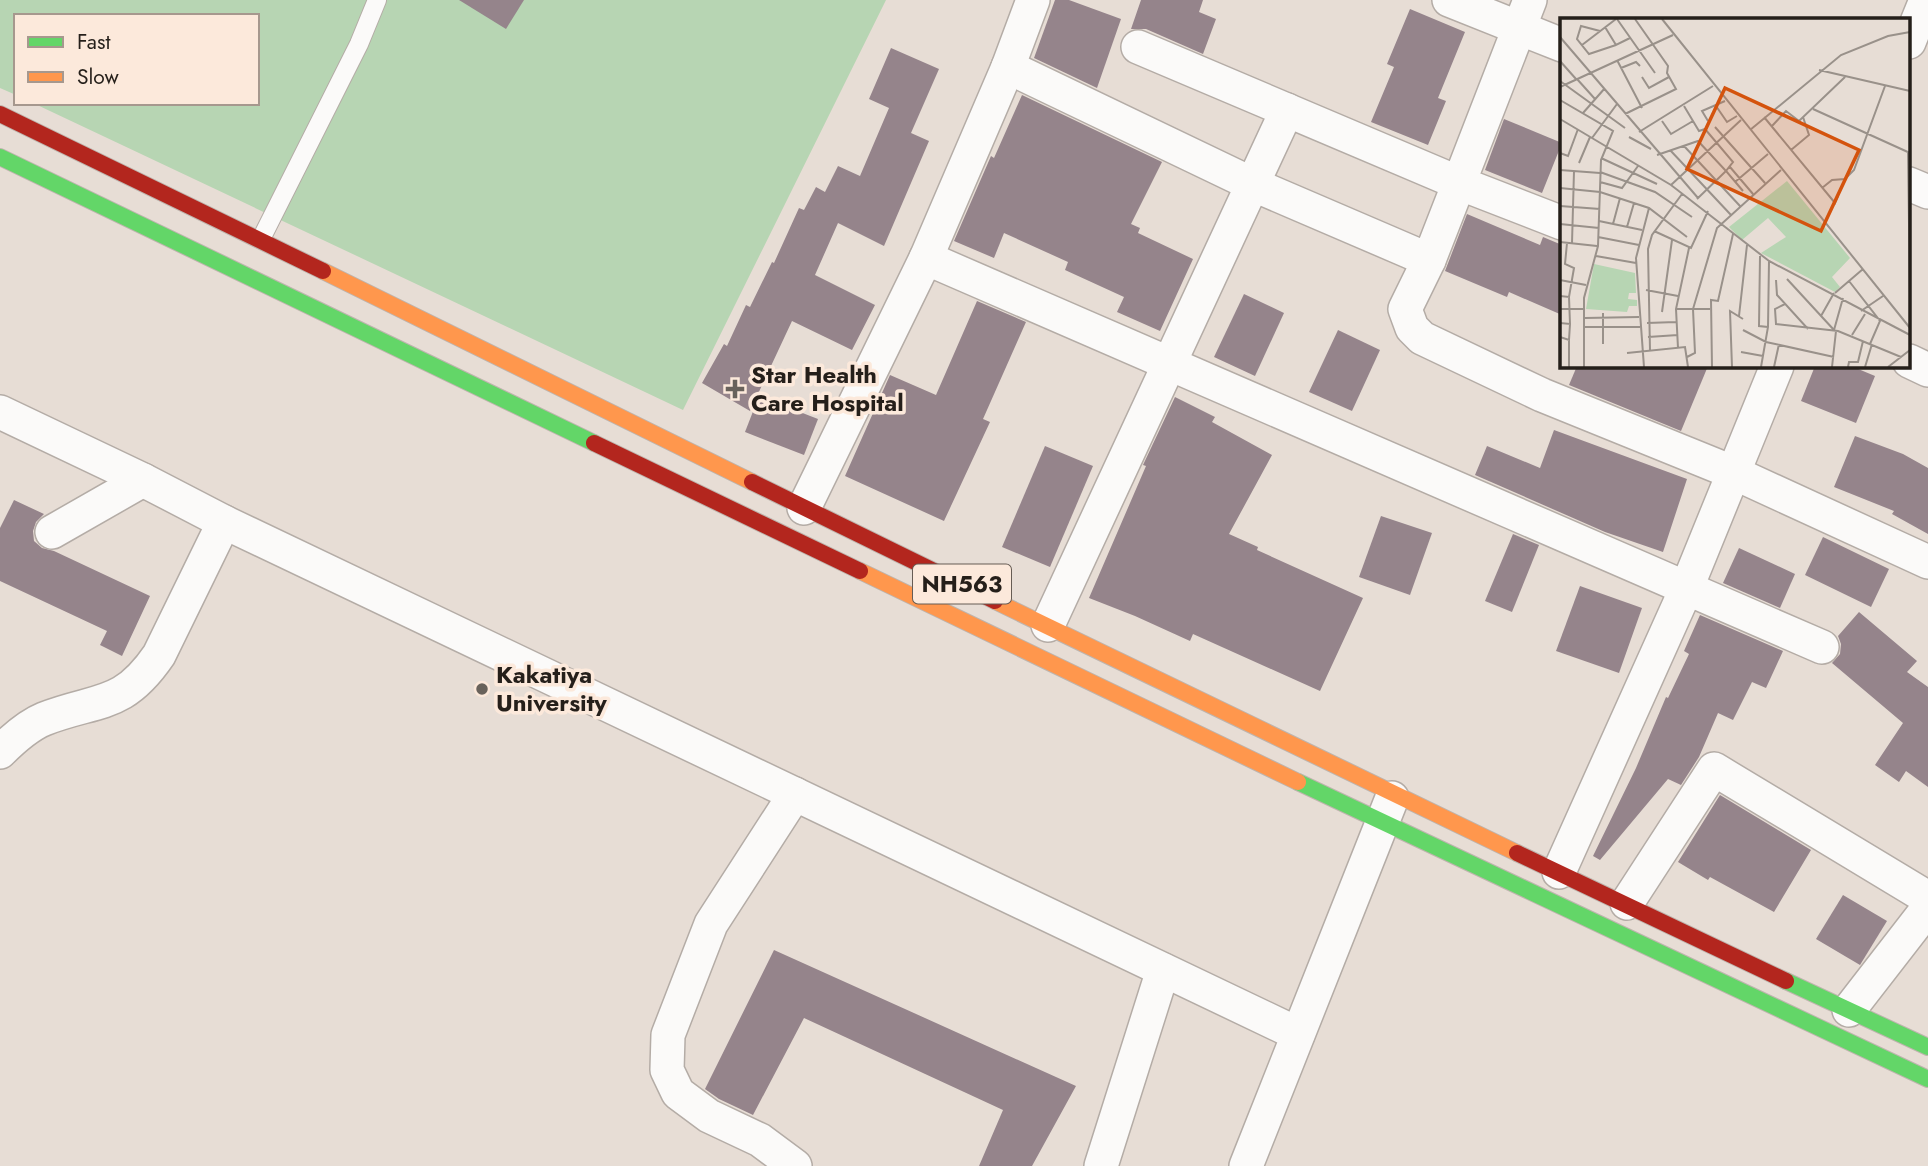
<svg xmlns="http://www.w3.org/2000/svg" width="1928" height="1166" viewBox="0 0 1928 1166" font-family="Jost,sans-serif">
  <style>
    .green { fill: #b7d5b3 }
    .building { fill: #95848b }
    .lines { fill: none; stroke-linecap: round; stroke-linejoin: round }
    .lane-casing { stroke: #b4aca6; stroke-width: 20 }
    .street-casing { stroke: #b4aca6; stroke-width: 36 }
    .fast-casing { stroke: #beb4ad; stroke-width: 18 }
    .slow-casing { stroke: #beb4ad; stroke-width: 18 }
    .jam-casing { stroke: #beb4ad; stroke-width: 18 }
    .lane { stroke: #fbfaf9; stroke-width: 18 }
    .street { stroke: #fbfaf9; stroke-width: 33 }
    .fast { stroke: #63d668; stroke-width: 16 }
    .slow { stroke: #ff974d; stroke-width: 16 }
    .jam { stroke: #b3261e; stroke-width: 16 }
    .poi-dot { fill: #69625b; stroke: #fce9db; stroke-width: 2.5 }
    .labels { text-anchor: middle; stroke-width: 7; stroke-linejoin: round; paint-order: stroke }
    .shield { fill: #fce9db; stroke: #665c54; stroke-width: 2 }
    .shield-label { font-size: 23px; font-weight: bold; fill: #251f1a }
    .poi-label { font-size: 24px; font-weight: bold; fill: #251f1a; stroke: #fce9db; text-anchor: start }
    .inset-road { fill: none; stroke: #99918a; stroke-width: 2 }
    .view { fill: #d4530d; fill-opacity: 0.15; stroke: #d4530d; stroke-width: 3.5 }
    .inset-edge { fill: none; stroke: #251f1a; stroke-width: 3.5 }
  </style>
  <rect width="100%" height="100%" fill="#e7ddd5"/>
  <path class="green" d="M0,0H886L683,410L33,103H257V16H16V95L0,88Z"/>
  <g class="building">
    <path d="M459,0H524L506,29Z"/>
    <path d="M1055,0H1069L1121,19L1097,88L1034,58Z"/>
    <path d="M1141,0H1203L1199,12L1216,19L1203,54L1146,29H1131Z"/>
    <path d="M1410,9L1465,32L1438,98L1446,101L1428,145L1371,122L1394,67L1387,64Z"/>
    <path d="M891,48L939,69L911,133L929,141L884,246L838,223L815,275L875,305L852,350L792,321L750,411L702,383L724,344L727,346L746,305L750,307L772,262L774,263L799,208L804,210L816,187L825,192L838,166L860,176L889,108L869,99Z"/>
    <path d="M1022,95L1162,162L1131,224L1140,228L1138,233L1193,259L1160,331L1117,312L1124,297L1065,270L1068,262L1004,233L994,258L954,241L991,156L994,158Z"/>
    <path d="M1504,119L1562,143L1542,193L1485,170Z"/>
    <path d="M1467,214L1540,245L1543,237L1562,245V315L1509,292L1507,297L1445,271Z"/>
    <path d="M1244,294L1284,313L1255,376L1214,357Z"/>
    <path d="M977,301L1026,322L983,419L990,422L944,521L845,476L890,375L936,395Z"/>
    <path d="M1338,330L1380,350L1352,411L1309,392Z"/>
    <path d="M1577,366H1708L1681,431L1569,385Z"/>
    <path d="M1815,366H1851L1875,376L1856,423L1801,401Z"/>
    <path d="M759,396L818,419L804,455L745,432Z"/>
    <path d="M1175,397L1215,417L1212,422L1272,455L1229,534L1258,547L1257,550L1363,598L1320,691L1193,634L1190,641L1135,616L1089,598L1146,466L1143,465Z"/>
    <path d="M1554,430L1687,479L1663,552L1605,532L1475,475L1487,446L1540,468Z"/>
    <path d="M1855,436L1903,454L1928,468V534L1892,514L1894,511L1834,487Z"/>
    <path d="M1045,446L1093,466L1050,567L1002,547Z"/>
    <path d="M14,500L44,514L36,522L33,531L34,541L42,548L54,551L150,596L122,656L100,645L107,631L0,581V528Z"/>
    <path d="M1381,516L1432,533L1410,595L1359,577Z"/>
    <path d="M1513,534L1539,545L1512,612L1485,601Z"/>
    <path d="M1823,537L1889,569L1871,607L1805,575Z"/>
    <path d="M1739,548L1795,574L1780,608L1723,583Z"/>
    <path d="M1580,586L1642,608L1619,673L1556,651Z"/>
    <path d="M1859,612L1917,661L1907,672L1928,687V787L1906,771L1899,782L1875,765L1903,723L1832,663L1840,654L1841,644L1838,636Z"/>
    <path d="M1700,615L1783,651L1766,688L1752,682L1733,720L1718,713L1699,757L1681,785L1668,779L1600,860L1593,856L1636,768L1666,697L1668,698L1689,654L1684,651Z"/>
    <path d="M1720,795L1811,850L1774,912L1710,877L1708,880L1678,862Z"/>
    <path d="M1843,895L1887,921L1860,965L1816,939Z"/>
    <path d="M774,950L1076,1086L1032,1166H979L1003,1110L804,1018L753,1115L719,1099L705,1089Z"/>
  </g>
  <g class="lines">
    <defs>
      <path id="lane" d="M261,239L359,44L377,0"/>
      <g id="street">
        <path d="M1449,0L1562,45"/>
        <path d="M1530,0L1459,183L1562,223"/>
        <path d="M1909,42L1926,0"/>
        <path d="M1138,47L1459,183L1429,260L1405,309L1412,328L1422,338L1542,395L1732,472L1928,562"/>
        <path d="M1008,67L1252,184L1429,260"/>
        <path d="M1909,184L1928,192"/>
        <path d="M926,258L1822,647"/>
        <path d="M1909,361L1928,370"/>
        <path d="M0,412L143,480L224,522L1298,1034"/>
        <path d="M804,508L926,258L1008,67L1033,0"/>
        <path d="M52,532L143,480"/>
        <path d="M1048,625L1287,110"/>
        <path d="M0,752C12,740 27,726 44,719C98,698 122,709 159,655L224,522"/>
        <path d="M1559,872L1687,587L1777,366"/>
        <path d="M1627,903L1714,769L1928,898"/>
        <path d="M1849,1010L1928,908"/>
        <path d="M795,1166L760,1140L709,1116L678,1093L667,1070L668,1035L711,924L795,794"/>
        <path d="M1101,1166L1163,970"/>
        <path d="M1246,1166L1392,798"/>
      </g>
      <g id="fast">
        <path d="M0,157L594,443"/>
        <path d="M1298,782L1928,1079"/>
        <path d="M1786,981L1928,1047"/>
      </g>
      <g id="slow">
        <path d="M323,271L752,482"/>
        <path d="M860,571L1298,782"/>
        <path d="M995,601L1517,853"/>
      </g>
      <g id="jam">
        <path d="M0,114L323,271"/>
        <path d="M594,443L860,571"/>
        <path d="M752,482L995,601"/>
        <path d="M1517,853L1786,981"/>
      </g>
    </defs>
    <use href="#lane" class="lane-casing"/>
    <use href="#street" class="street-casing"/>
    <use href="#fast" class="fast-casing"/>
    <use href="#slow" class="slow-casing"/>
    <use href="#jam" class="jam-casing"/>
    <use href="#lane" class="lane"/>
    <use href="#street" class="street"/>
    <use href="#fast" class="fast"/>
    <use href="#slow" class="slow"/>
    <use href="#jam" class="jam"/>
  </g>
  <g class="poi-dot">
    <path d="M731.5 378.5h7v7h7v7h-7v7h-7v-7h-7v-7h7z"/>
    <circle cx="482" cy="689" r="7"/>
  </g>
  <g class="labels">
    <rect class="shield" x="913" y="564.5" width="98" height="39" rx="5"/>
    <g class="shield-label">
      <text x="962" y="592">NH563</text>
    </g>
    <g class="poi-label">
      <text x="751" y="383">Star Health<tspan x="751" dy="28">Care Hospital</tspan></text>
      <text x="496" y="683">Kakatiya<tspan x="496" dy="28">University</tspan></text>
    </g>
  </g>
  <g transform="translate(1560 18)">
    <rect width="350" height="350" fill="#e7ddd5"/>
    <path d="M227,163L290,240L272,259L280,269L275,274L201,235L226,219L208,200L182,222L169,209ZM34,246L75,255L76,275H69L68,281L77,282V288H69L67,294L26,291Z" fill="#b7d5b3"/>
    <path class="inset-road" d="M57,1L95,55M102,1L350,310M45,9L56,27L70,20M40,13L21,8L17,21L29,36L56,27M0,19L138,180M22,27L56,1M57,42L82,90M0,43L16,61M61,50L76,44L80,48M259,52L350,73M82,59L89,70L109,59M17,61L35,81M0,63L65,110M0,69L113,17M0,82L53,113L41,142L38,228L24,280V349M124,88L139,113L145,111L173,144L166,153L183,173M156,88L167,104L177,98M253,91L350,135M23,95L45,70M65,96L116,71L107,55L108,48L75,1M204,99L275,185L278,178M0,101L111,167L209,243L350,317M102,103L111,116L133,103M148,103L142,93L165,83M212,108L226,93L239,103L285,59M155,109L205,165M190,112L281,37L328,18L350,14M79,114L153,68M69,119L91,131M32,120L57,86M124,128L180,188M110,132L171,197M231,132L249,117L243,99M0,135L8,138L18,111M348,135L350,275M97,137L138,123L166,153L137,181M41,140L97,166M19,145L30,119M170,149L193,176M0,152L40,155M40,154L95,174L132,199M40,164L62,170L78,148M175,164L208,136M111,167L181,102M0,170L40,174L89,190L127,219M262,170L272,162L285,161L294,152L325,68M0,188L40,191M39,203L82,212M0,206L39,210M53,206L60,180M67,209L74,185M94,213L131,230L148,193M38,219L79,227M0,224L37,228M12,225L14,153M36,238L76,245M200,238L199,308L208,309M227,261L274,312M0,262L26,267M216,262L217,277L248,311M289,263L320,303L310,326M86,272L118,278M275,275L303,251M0,278L9,279L14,250L5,246L7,225M225,286L215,291L216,306L278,313L341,339M0,291H25M116,291H150M301,293L323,278M102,294L112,222M43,295V326M179,298L187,227M261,298L274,275M25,300L79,299M0,305L10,306L9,279M87,305L116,304M25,309H80M183,312L206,324L274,339M274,312L283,280M292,317L305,296M0,319L9,322L10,306M88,319L118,317M118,330L116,291L129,230M90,332L88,231L92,217L122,176M181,334L203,338M67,335L125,329L128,349M127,339L135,335L133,291L157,210L221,152M9,349V322M84,349L76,240L89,190M152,349L151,282L158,283L173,216M172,349L170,293L183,301M201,349L208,309L209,243M214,349L219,326M272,349L276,313M288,349L289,344H298L303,323M305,349L312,326M328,349L350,332"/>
    <path class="view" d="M165,70L299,132L261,213L127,151Z"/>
    <rect width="350" height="350" class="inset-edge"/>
  </g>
  <rect x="14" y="14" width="245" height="91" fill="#fce9db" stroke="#a6988e" stroke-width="2"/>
  <rect x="28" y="37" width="35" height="10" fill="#63d668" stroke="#a6988e" stroke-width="2"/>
  <text x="77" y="49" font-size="21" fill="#251f1a">Fast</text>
  <rect x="28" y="72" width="35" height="10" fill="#ff974d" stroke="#a6988e" stroke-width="2"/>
  <text x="77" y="84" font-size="21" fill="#251f1a">Slow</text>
</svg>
